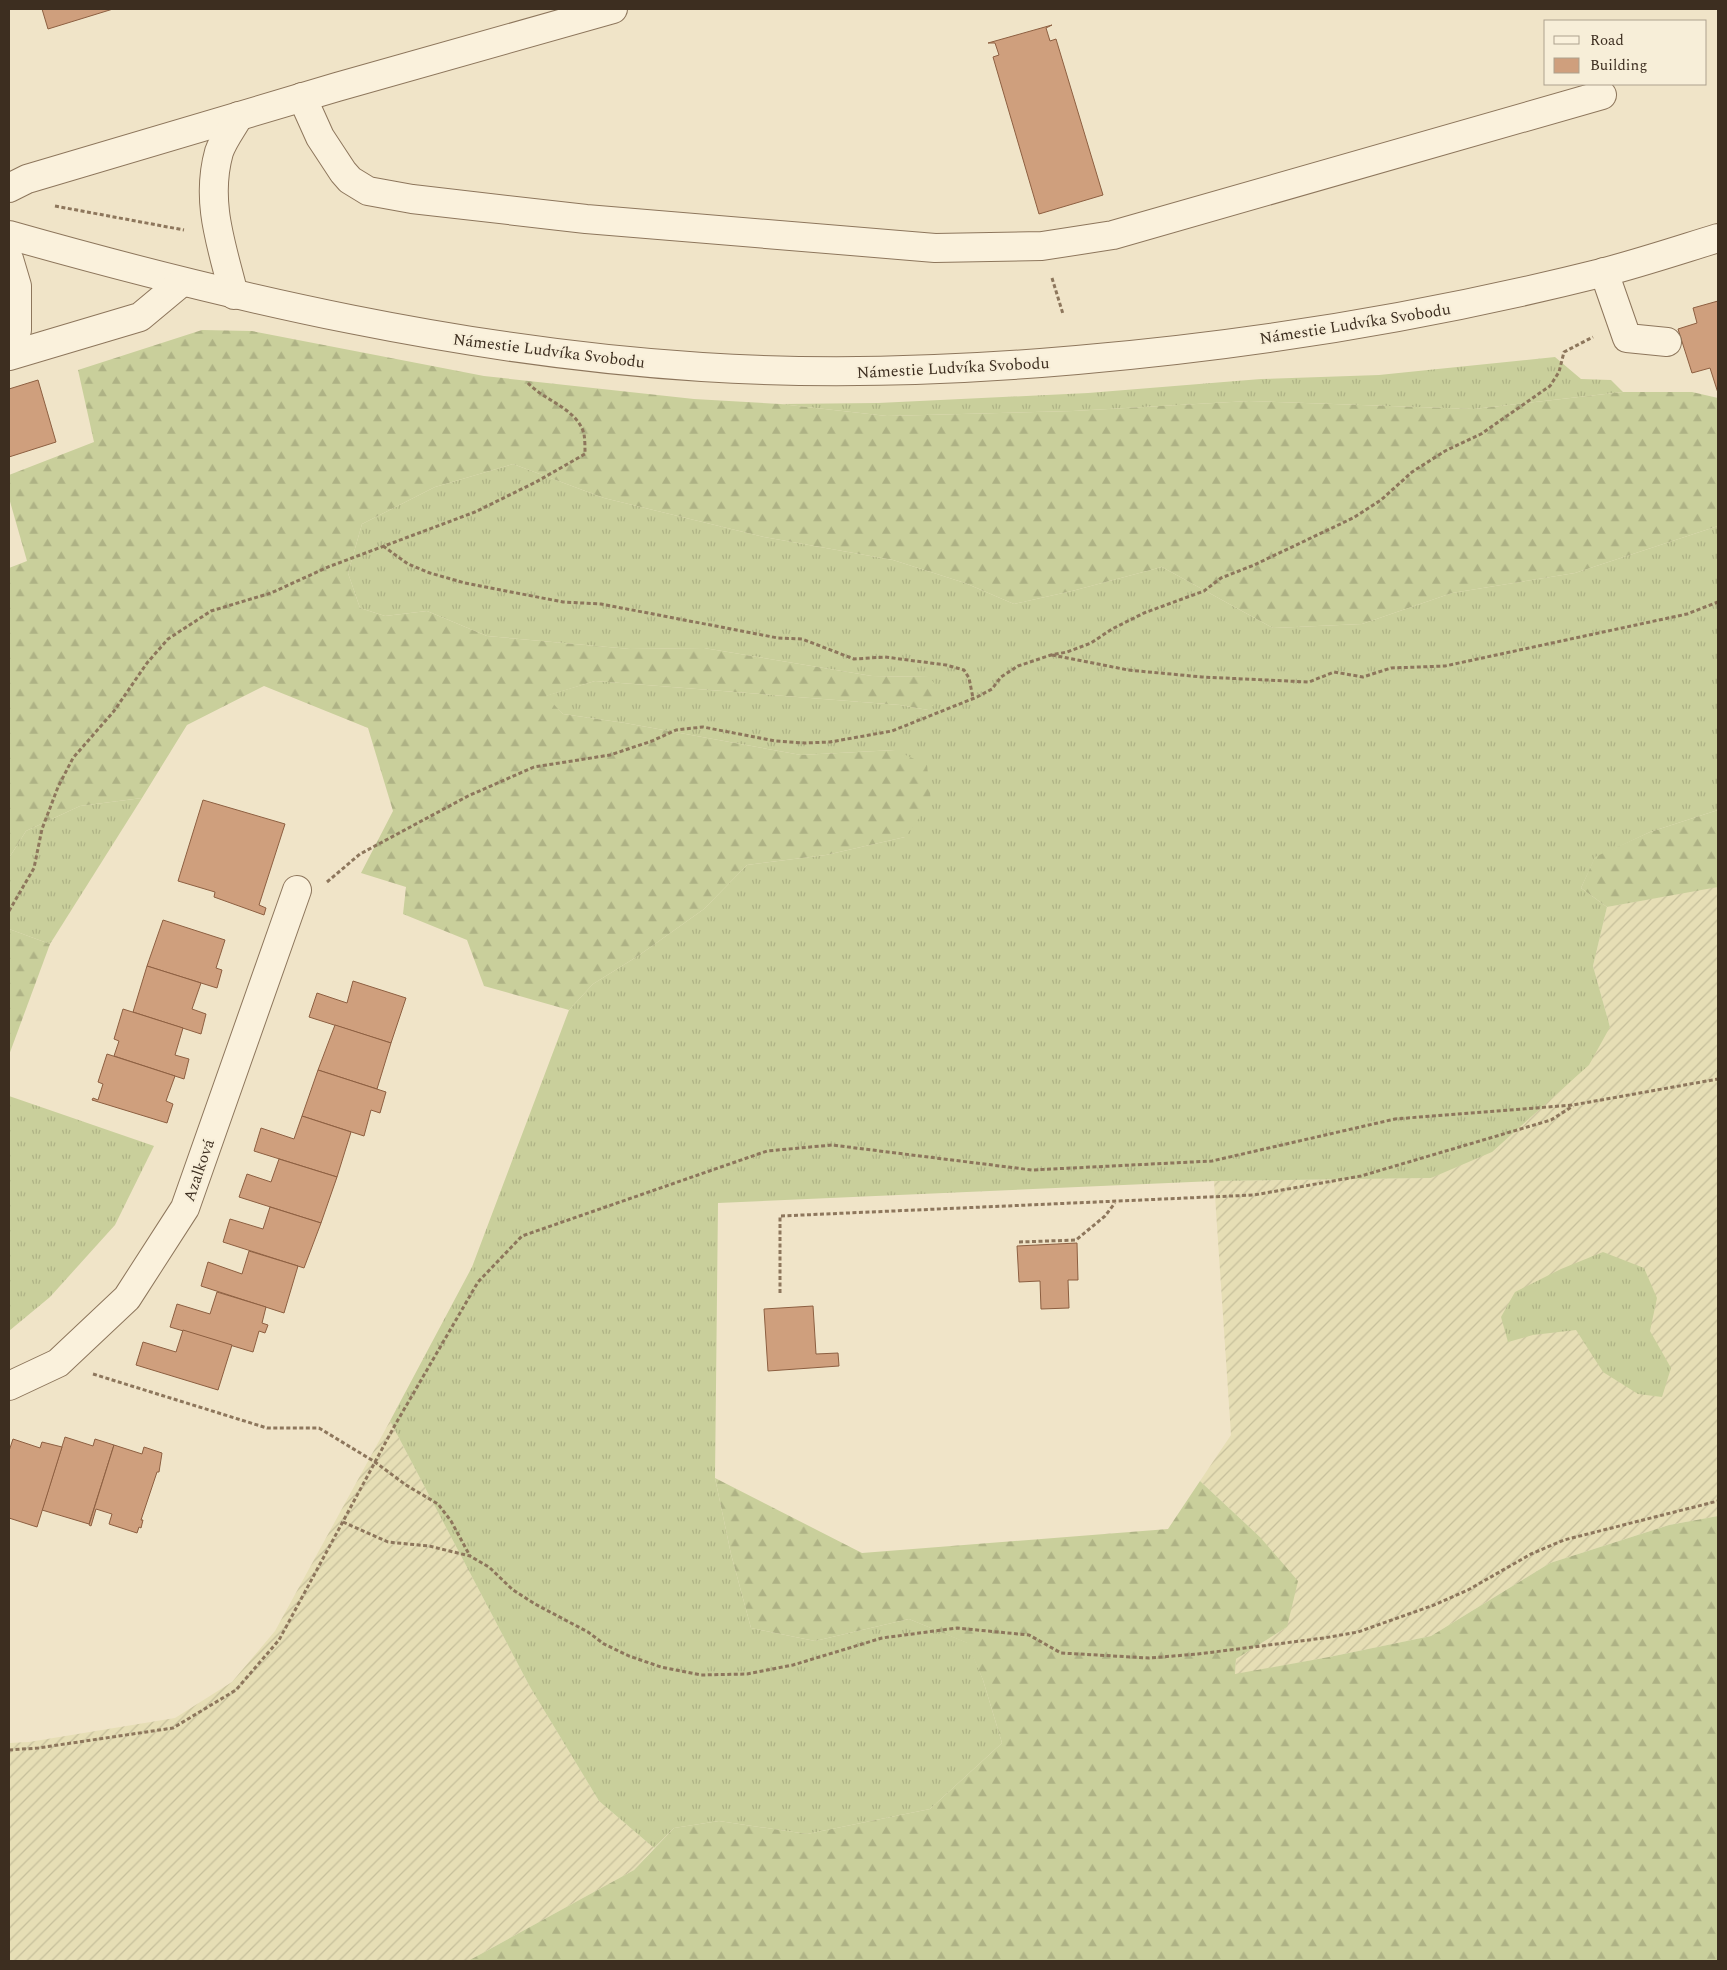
<svg xmlns="http://www.w3.org/2000/svg" width="1727" height="1970" viewBox="0 0 1727 1970" font-family="Spectral,serif">
  <style>
    .farmland { fill: url(#farmland-furrows) }
    .grass { fill: url(#grass-tufts) }
    .forest { fill: url(#forest-firs) }
    .building { fill: #cf9f7d; stroke: #8d5f41 }
    .lines { fill: none; stroke-linecap: round; stroke-linejoin: round }
    .minor-casing { stroke: #8d765c; stroke-width: 30 }
    .path { stroke: #8d765c; stroke-width: 3; stroke-dasharray: 4 2.5; stroke-linecap: butt }
    .minor { stroke: #faf1dc; stroke-width: 28 }
    .labels { text-anchor: middle; stroke-width: 4; stroke-linejoin: round; paint-order: stroke }
    .street-label { font-size: 16px; fill: #3d2e20; stroke: #f7eed8 }
  </style>
  <defs>
    <pattern id="farmland-furrows" width="10" height="10" patternUnits="userSpaceOnUse" patternTransform="scale(1.25)"><rect width="10" height="10" fill="#e6deb5"/><path d="M-1 1l2-2M0 10L10 0M9 11l2-2" fill="none" stroke="#c6bf9b"/></pattern>
    <pattern id="grass-tufts" width="24" height="20" patternUnits="userSpaceOnUse" patternTransform="scale(1.25)"><rect width="24" height="20" fill="#c9cf9b"/><path d="M3 7l-1-3M5 7V3M7 7l1-3M15 17l-1-3M17 17v-4M19 17l1-3" fill="none" stroke="#aeb285"/></pattern>
    <pattern id="forest-firs" width="22" height="20" patternUnits="userSpaceOnUse" patternTransform="scale(1.25)"><rect width="22" height="20" fill="#c9cf9b"/><path d="M5 1l3.5 6h-7zM16 11l3.5 6h-7z" fill="#aeb285"/></pattern>
  </defs>
  <rect width="100%" height="100%" fill="#f0e4c8"/>
  <g class="farmland">
    <path d="M1718,886V1516L1669,1525L1550,1563L1431,1636L1329,1657L1235,1675L1236,1659L1287,1627L1260,1537L1200,1481L1231,1435L1214,1181L1431,1178L1610,1027L1593,966L1607,907Z"/>
    <path d="M390,1421L530,1687L599,1801L654,1848L634,1870L468,1961H9V1743L29,1742L175,1718L232,1682L275,1631Z"/>
  </g>
  <g class="grass">
    <path d="M1555,357L1581,379L1611,380L1623,392L1474,409L1249,401L1073,411L887,416L780,404L878,403L1088,393L1261,379L1379,375Z"/>
    <path d="M513,464L604,498L764,537L893,560L965,583L1014,604L1072,591L1162,567L1273,628L1362,624L1452,593L1575,573L1718,526V810L1650,832L1595,858L1581,888L1607,907L1593,966L1610,1027L1589,1065L1492,1152L1431,1178L1214,1181L718,1203L715,1478L731,1554L751,1628L815,1641L909,1619L968,1643L983,1680L1002,1743L930,1809L807,1834L719,1821L674,1828L654,1848L599,1801L530,1687L390,1421L472,1267L569,1010L593,984L638,956L704,909L747,865L826,855L905,837L895,750L801,755L625,723L563,714L545,696L595,681L900,705L928,710L929,677L872,676L704,648L630,649L487,636L427,611L385,616L360,608L348,573L362,524L435,487Z"/>
    <path d="M142,798L50,944L9,929V858L26,831L80,806Z"/>
    <path d="M9,1096L154,1146L115,1225L50,1297L9,1331Z"/>
    <path d="M1603,1252L1644,1268L1657,1298L1650,1331L1671,1368L1662,1397L1638,1394L1603,1372L1576,1330L1533,1335L1508,1342L1501,1317L1515,1292L1561,1269Z"/>
  </g>
  <g class="forest">
    <path d="M202,330L252,331L484,376L694,399L780,404L887,416L1073,411L1249,401L1474,409L1623,392H1692L1718,398V526L1575,573L1452,593L1362,624L1273,628L1162,567L1072,591L1014,604L965,583L893,560L764,537L604,498L513,464L435,487L362,524L348,573L360,608L385,616L427,611L487,636L630,649L704,648L872,676L929,677L945,696L928,710L900,705L595,681L546,696L563,714L625,723L801,755L895,750L927,765L931,802L905,837L826,855L747,865L704,909L638,956L593,984L569,1010L484,986L467,940L403,914L406,887L361,873L393,811L368,728L264,686L187,725L142,798L80,806L26,831L9,858V568L27,561L9,498V475L94,442L78,370Z"/>
    <path d="M1718,810V887L1607,907L1581,888L1595,857L1650,832Z"/>
    <path d="M9,929L50,944L9,1055Z"/>
    <path d="M715,1478L862,1553L1168,1529L1200,1481L1260,1537L1298,1581L1287,1627L1236,1659L1235,1674L1329,1657L1431,1636L1550,1563L1669,1525L1718,1516V1961H468L634,1870L674,1828L719,1821L807,1834L930,1809L1002,1743L983,1680L967,1643L909,1619L815,1641L751,1628L731,1554Z"/>
  </g>
  <g class="building">
    <path d="M42,9H113L48,29Z"/>
    <path d="M1052,25L1046,28L1050,41L1056,39L1103,195L1039,214L993,57L999,55L995,43H988Z"/>
    <path d="M1718,301V393L1710,368L1692,373L1678,329L1697,323L1693,308Z"/>
    <path d="M38,380L56,442L9,457V389Z"/>
    <path d="M203,800L285,824L259,905L266,908L264,915L214,897L215,892L178,881Z"/>
    <path d="M163,920L225,940L216,968L222,970L217,988L147,966Z"/>
    <path d="M147,966L201,983L192,1009L206,1014L201,1034L133,1012Z"/>
    <path d="M353,981L406,998L391,1043L309,1017L317,993L347,1003Z"/>
    <path d="M123,1009L183,1028L175,1055L189,1059L184,1079L114,1056L119,1041L114,1039Z"/>
    <path d="M335,1025L391,1043L377,1089L318,1070Z"/>
    <path d="M107,1054L175,1076L166,1101L173,1104L167,1123L92,1100L93,1098L98,1100L103,1084L98,1082Z"/>
    <path d="M318,1070L386,1092L380,1113L371,1110L364,1136L302,1116Z"/>
    <path d="M302,1116L351,1132L337,1177L254,1151L261,1128L294,1139Z"/>
    <path d="M279,1159L337,1177L321,1223L239,1197L247,1174L271,1182Z"/>
    <path d="M270,1207L321,1223L304,1268L223,1242L230,1219L263,1229Z"/>
    <path d="M1077,1243L1078,1280H1068L1069,1308L1041,1309L1040,1281L1019,1282L1017,1246Z"/>
    <path d="M249,1251L298,1266L284,1313L201,1286L208,1262L242,1274Z"/>
    <path d="M217,1292L266,1307L262,1323L268,1325L265,1333L259,1331L253,1352L170,1327L177,1304L210,1314Z"/>
    <path d="M813,1306L816,1354L838,1353L839,1366L768,1371L764,1309Z"/>
    <path d="M183,1330L232,1345L218,1390L136,1365L143,1342L176,1352Z"/>
    <path d="M65,1437L93,1446L95,1439L114,1445L89,1524L42,1510Z"/>
    <path d="M13,1439L40,1448L42,1442L62,1447L37,1527L9,1518V1451Z"/>
    <path d="M114,1445L142,1454L144,1447L162,1453L159,1472H157L141,1520H143L141,1528L139,1527L137,1533L109,1524L112,1514L96,1509L91,1526L89,1525Z"/>
  </g>
  <g class="lines">
    <defs>
      <g id="minor">
        <path d="M302,97L320,137L343,172L350,180L368,191L412,199L586,219L935,248L1042,246L1113,235L1602,95"/>
        <path d="M9,188L27,179L337,87L613,9"/>
        <path d="M9,235C235,299 466,352 702,367C827,375 952,371 1077,360C1253,345 1429,316 1601,273C1640,263 1679,250 1718,238"/>
        <path d="M9,259L17,286V330L9,349"/>
        <path d="M1604,272L1627,338L1667,342"/>
        <path d="M234,295C222,246 205,202 219,152C223,140 233,127 239,116"/>
        <path d="M9,356L140,317L182,282"/>
        <path d="M9,1386L58,1363L127,1298L185,1208L297,890"/>
      </g>
    </defs>
    <use href="#minor" class="minor-casing"/>
    <g class="path">
      <path d="M55,206L184,230"/>
      <path d="M1052,278L1063,314"/>
      <path d="M383,546L408,564L430,573L465,583L563,602L601,604L778,638L802,639L854,659L885,657L946,665L964,670L969,678L973,698"/>
      <path d="M1052,655L1128,670L1202,677L1309,682L1334,672L1363,677L1391,668L1445,666L1687,614L1718,602"/>
      <path d="M327,882L360,854L468,796L534,767L610,755L652,741L676,730L703,727L775,741L805,743L830,742L892,731L977,697L992,689L1001,677L1018,666L1051,655L1067,652L1091,643L1112,629L1144,613L1204,591L1221,578L1254,565L1353,518L1381,500L1412,472L1445,451L1481,434L1550,386L1559,372L1564,352L1593,337"/>
      <path d="M9,911L34,868L42,829L58,787L73,758L114,711L147,663L168,639L211,611L271,593L328,567L475,512L536,482L585,454C585,448 585,440 584,434C577,408 544,401 527,382"/>
      <path d="M1019,1242L1076,1240L1105,1216L1115,1203"/>
      <path d="M780,1293V1216L1254,1195L1361,1176L1551,1120L1573,1106"/>
      <path d="M93,1374L267,1428H319L375,1462L406,1485L438,1504L451,1521L470,1556"/>
      <path d="M343,1522L388,1542L429,1546L470,1556L489,1567L513,1590L535,1604L588,1632L604,1644L629,1656L661,1667L701,1675L747,1674L793,1665L882,1638L957,1628L1029,1635L1061,1653L1149,1658L1198,1654L1324,1638L1358,1632L1434,1605L1468,1590L1531,1554L1564,1540L1718,1501"/>
      <path d="M9,1750L38,1748L173,1728L236,1690L279,1640L395,1425L478,1282L522,1236L767,1151L832,1145L1032,1170L1212,1161L1395,1119L1573,1105L1718,1079"/>
    </g>
    <use href="#minor" class="minor"/>
  </g>
  <g class="labels">
    <g class="street-label">
      <text transform="translate(1355 323) rotate(-9)" y="6">Námestie Ludvíka Svobodu</text>
      <text transform="translate(549 350) rotate(7)" y="6">Námestie Ludvíka Svobodu</text>
      <text transform="translate(953 367) rotate(-3)" y="6">Námestie Ludvíka Svobodu</text>
      <text transform="translate(198 1170) rotate(-71)" y="6">Azalková</text>
    </g>
  </g>
  <rect width="1727" height="1970" fill="none" stroke="#3d2e20" stroke-width="20"/>
  <rect x="1544" y="20" width="162" height="65" fill="#f7eed8" stroke="#ada18e"/>
  <rect x="1554" y="36" width="25" height="8" fill="#faf1dc" stroke="#ada18e"/>
  <text x="1590" y="45" font-size="15" fill="#3d2e20">Road</text>
  <rect x="1554" y="58" width="25" height="15" fill="#cf9f7d" stroke="#ada18e"/>
  <text x="1590" y="70" font-size="15" fill="#3d2e20">Building</text>
</svg>
